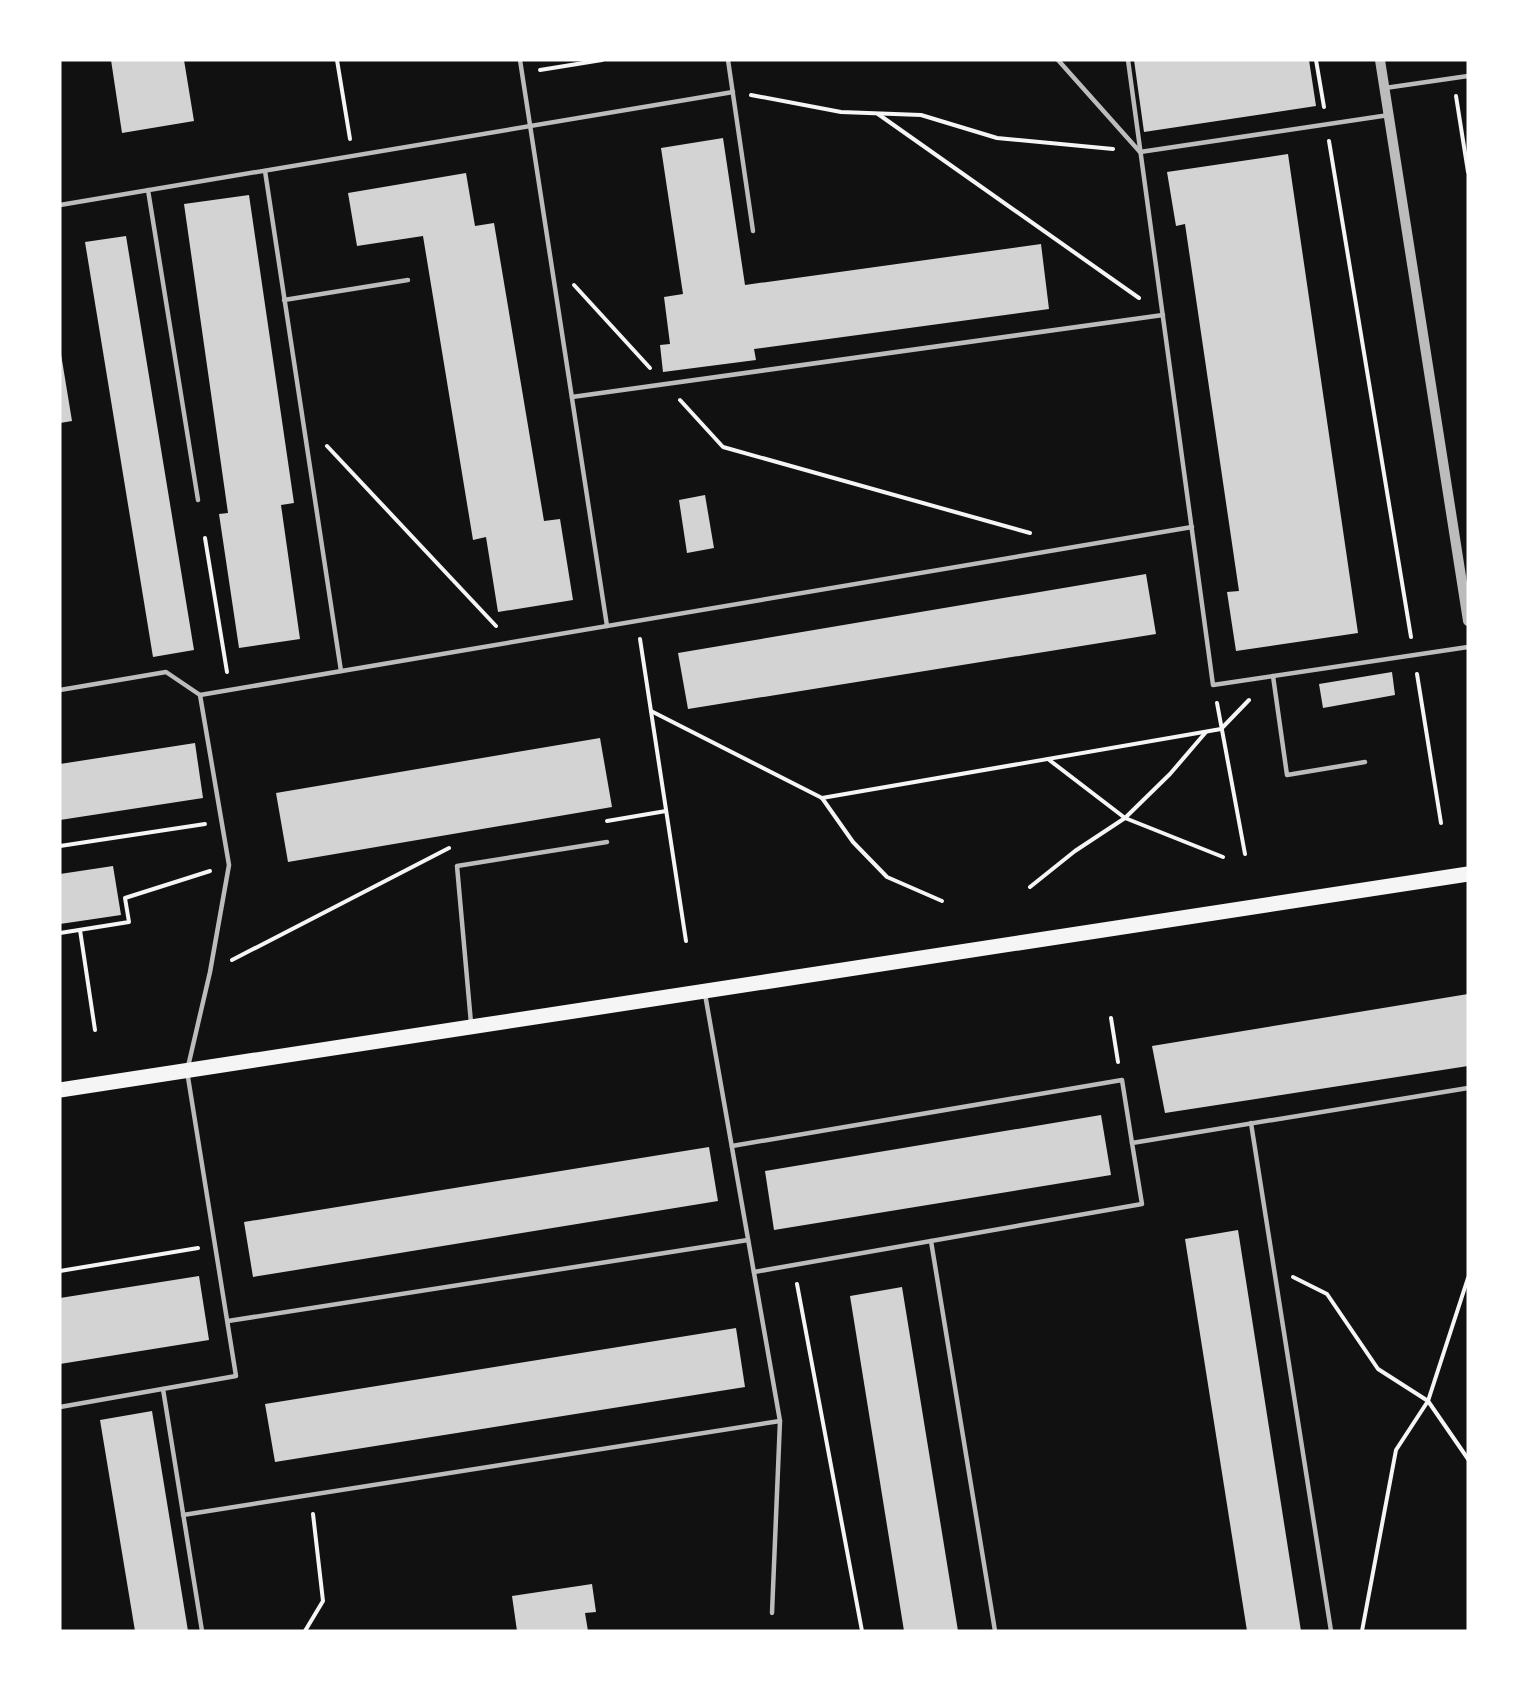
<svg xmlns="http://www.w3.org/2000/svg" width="1528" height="1691" viewBox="0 0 1528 1691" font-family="Overpass,sans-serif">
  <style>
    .building { fill: #d3d3d3 }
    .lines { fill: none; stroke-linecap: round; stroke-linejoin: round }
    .path { stroke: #f5f5f5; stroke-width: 4 }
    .service { stroke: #bcbcbc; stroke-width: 4.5 }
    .tertiary { stroke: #bcbcbc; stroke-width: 10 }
    .primary { stroke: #f5f5f5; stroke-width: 15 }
  </style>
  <rect width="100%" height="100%" fill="#111"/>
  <g class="building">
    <path d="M111,60H184L194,121L122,133Z"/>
    <path d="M1134,60H1309L1316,106L1144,132Z"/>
    <path d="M723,138L745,285L1041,244L1049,309L754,349L756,360L663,372L660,345L670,344L664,297L683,294L661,148Z"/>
    <path d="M1288,154L1358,633L1236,651L1227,592L1239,591L1185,224L1176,226L1167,172Z"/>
    <path d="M466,173L475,226L494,223L544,521L560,519L573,600L498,612L486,537L473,540L423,236L357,246L348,193Z"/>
    <path d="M249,195L294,503L281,505L300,639L239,648L219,514L228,513L184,204Z"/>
    <path d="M126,236L194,650L153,657L85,242Z"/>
    <path d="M60,348L72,421L60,423Z"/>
    <path d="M705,495L714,548L687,553L679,500Z"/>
    <path d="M1146,574L1156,634L688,709L678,653Z"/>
    <path d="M1392,672L1395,695L1323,708L1319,684Z"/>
    <path d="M600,738L612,807L288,862L276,793Z"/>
    <path d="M195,743L203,798L60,820V764Z"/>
    <path d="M113,866L121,915L60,924V874Z"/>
    <path d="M1468,994V1066L1165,1113L1152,1046Z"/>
    <path d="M1101,1115L1111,1175L774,1230L765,1171Z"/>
    <path d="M709,1147L718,1201L253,1277L244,1222Z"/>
    <path d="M1238,1230L1301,1631H1247L1185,1239Z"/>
    <path d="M199,1276L209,1340L60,1364V1298Z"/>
    <path d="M902,1287L958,1631H904L850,1296Z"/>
    <path d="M736,1328L745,1387L275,1462L265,1404Z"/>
    <path d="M152,1411L188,1631H135L100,1420Z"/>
    <path d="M592,1584L596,1612L585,1613L588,1631H517L512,1596Z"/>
  </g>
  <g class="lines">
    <g class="path">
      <path d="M337,60L350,139"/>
      <path d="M1316,60L1324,107"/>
      <path d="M540,70L602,60"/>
      <path d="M751,95L841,112L921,115L997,138L1113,149"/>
      <path d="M1456,96L1468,172"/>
      <path d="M878,114L1139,298"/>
      <path d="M1329,141L1411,637"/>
      <path d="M574,285L650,368"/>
      <path d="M680,400L723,447L1030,533"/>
      <path d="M327,446L496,626"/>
      <path d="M205,538L227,672"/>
      <path d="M640,639L686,941"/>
      <path d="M1417,674L1441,823"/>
      <path d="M1217,703L1245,854"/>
      <path d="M651,711L822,798L1221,729L1249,700"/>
      <path d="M1206,732L1170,774L1125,818L1223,857"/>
      <path d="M822,798L853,842L887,877L942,901"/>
      <path d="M607,821L666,811"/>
      <path d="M60,846L205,824"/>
      <path d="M1030,887L1075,851L1125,818L1048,759"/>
      <path d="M80,930L95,1030"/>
      <path d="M60,933L129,922L125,898L210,871"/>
      <path d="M232,960L449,848"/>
      <path d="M1111,1018L1118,1062"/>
      <path d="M60,1271L198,1248"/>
      <path d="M1293,1277L1327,1294L1378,1369L1428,1401L1468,1459"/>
      <path d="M797,1284L862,1631"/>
      <path d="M305,1631L323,1601L313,1514"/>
      <path d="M1362,1631L1396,1450L1428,1401L1468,1278"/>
    </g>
    <g class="service">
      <path d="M520,60L607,626"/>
      <path d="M728,60L753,231"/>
      <path d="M1058,60L1140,152L1389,115"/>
      <path d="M1128,60L1213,685L1468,647"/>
      <path d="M1385,88L1468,76"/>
      <path d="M265,171L341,671"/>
      <path d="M148,190L198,500"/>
      <path d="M60,205L733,92"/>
      <path d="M284,300L408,280"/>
      <path d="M572,397L1163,315"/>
      <path d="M1273,676L1287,775L1365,762"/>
      <path d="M60,690L166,672L200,695L1192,527"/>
      <path d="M705,994L780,1421L772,1613"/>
      <path d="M471,1023L457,866L607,842"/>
      <path d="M1251,1123L1331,1631"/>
      <path d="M732,1146L1122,1080L1132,1143"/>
      <path d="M931,1241L995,1631"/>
      <path d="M754,1272L1142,1204L1132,1143L1468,1088"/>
      <path d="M228,1321L748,1240"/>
      <path d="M163,1389L202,1631"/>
      <path d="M60,1407L236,1376L187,1071L210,972L229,865L200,695"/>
      <path d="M183,1515L780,1421"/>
    </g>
    <path class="tertiary" d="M1380,60L1468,621"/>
    <path class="primary" d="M60,1090L1468,874"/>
  </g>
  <rect width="1528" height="1691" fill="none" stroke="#ffffff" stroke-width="123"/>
</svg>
